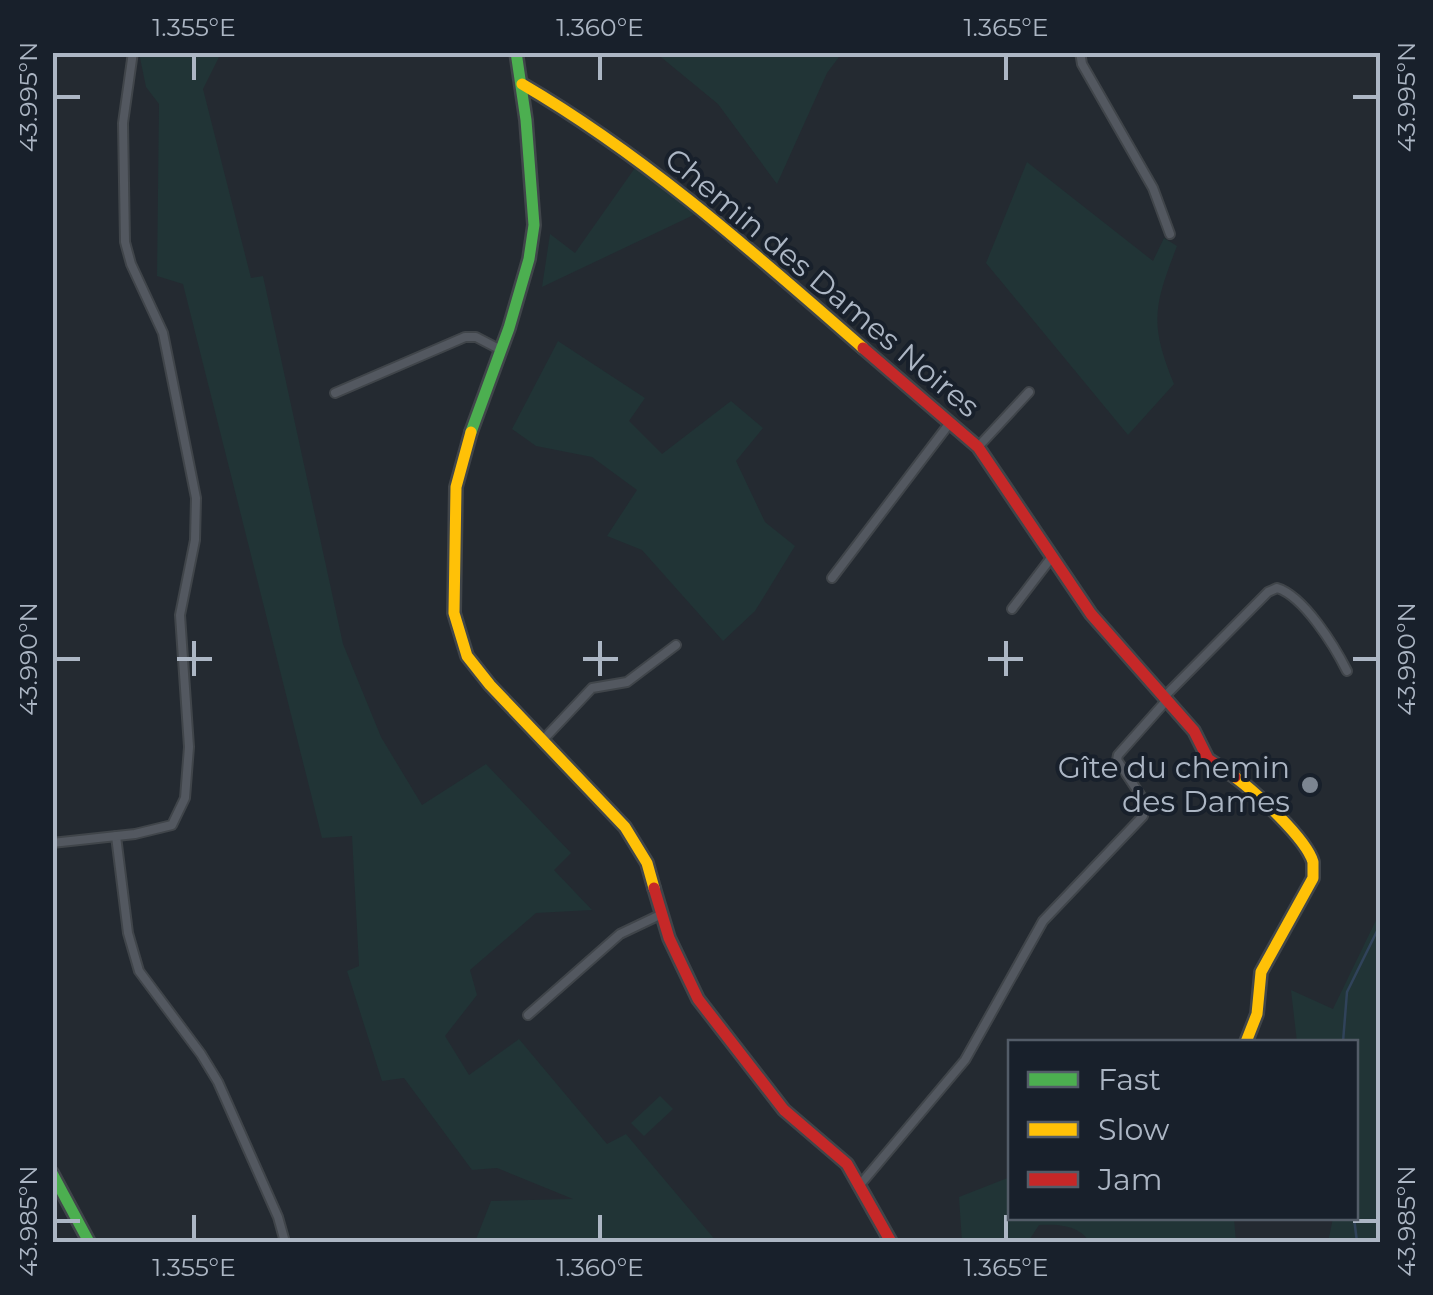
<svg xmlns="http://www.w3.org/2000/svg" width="1433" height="1295" viewBox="0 0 1433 1295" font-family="Montserrat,sans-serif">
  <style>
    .green { fill: #213436 }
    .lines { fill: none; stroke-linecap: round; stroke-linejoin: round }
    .stream { stroke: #30435a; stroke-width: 2.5 }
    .street-casing { stroke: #40454a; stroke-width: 12 }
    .fast-casing { stroke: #40454a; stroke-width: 16 }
    .slow-casing { stroke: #40454a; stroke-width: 16 }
    .jam-casing { stroke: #40454a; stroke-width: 16 }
    .street { stroke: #535860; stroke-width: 8 }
    .fast { stroke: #4caf50; stroke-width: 11 }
    .slow { stroke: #ffc107; stroke-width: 11 }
    .jam { stroke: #c62828; stroke-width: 11 }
    .ticks { fill: none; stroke: #acb6c4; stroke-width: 4 }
    .poi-dot { fill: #7c8591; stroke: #18202b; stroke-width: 4 }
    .labels { text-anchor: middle; stroke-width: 8; stroke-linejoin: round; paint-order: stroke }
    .street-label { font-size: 30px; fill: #acb6c4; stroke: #18202b }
    .poi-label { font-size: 30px; fill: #acb6c4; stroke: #18202b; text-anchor: end }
    .neatline { fill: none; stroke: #acb6c4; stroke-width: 4 }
    .ticks-label { font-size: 25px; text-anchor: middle; fill: #acb6c4 }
  </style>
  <rect width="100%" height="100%" fill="#242a31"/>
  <g class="green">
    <path d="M139,53H221L203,89L251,278L263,276L343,644L381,737L422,805L486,764L571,853L554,870L592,910L536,913L470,970L477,995L445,1036L469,1075L519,1039L607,1144L626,1134L717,1242H475L491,1201L573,1199L497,1168L472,1170L404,1078L382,1081L347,971L359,966L352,836L322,838L183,284L157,276L159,104L146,87Z"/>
    <path d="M656,53H842L827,73L777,184L718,104Z"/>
    <path d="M1027,162L1153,261L1164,238L1177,246C1154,306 1149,323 1174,384L1128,435L986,263Z"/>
    <path d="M637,165L700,212L542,287L550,234L575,253Z"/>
    <path d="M558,341L645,398L629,421L662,454L731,401L763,428L736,461L765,522L795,546L755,611L723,641L642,550L607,536L637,490L592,457L536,446L512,429Z"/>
    <path d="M1380,912V1242H1328L1333,1218L1302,1220V1218H1356V1042H1297L1291,990L1333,1009Z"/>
    <path d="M660,1096L673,1109L644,1136L631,1123Z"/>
    <path d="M1010,1177L1011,1218L1143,1220L1234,1218L1236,1242H1090C1078,1225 1059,1224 1039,1225L1028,1242H962L959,1197Z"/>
  </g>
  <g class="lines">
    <g class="stream">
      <path d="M1343,1042L1347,992L1380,925"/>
      <path d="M1354,1218L1357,1242"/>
    </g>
    <defs>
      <g id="street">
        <path d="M1080,52L1082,64L1153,188L1170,234"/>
        <path d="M335,393L465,337H476L501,350"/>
        <path d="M978,447L1029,392"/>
        <path d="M832,578L949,424"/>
        <path d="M1012,609L1051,558"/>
        <path d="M1163,698L1268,592L1277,588C1304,596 1335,647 1347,671"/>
        <path d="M542,741L592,688L627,682L676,645"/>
        <path d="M116,836L128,933L139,971L201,1054L218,1082L278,1217L285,1242"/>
        <path d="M52,843L135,834L172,825L185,798L189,747L180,615L195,540L196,498L163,333L131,264L125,242L123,123L133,52"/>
        <path d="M528,1015L620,934L662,914"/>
        <path d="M859,1186L965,1060L1043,921L1143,816L1145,802L1117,760L1118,755L1166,701"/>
      </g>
      <g id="fast">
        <path d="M471,432L509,328L529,259L534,225L526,120L516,52"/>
        <path d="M52,1173L89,1242"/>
      </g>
      <g id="slow">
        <path d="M522,84C647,157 754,253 863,348"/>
        <path d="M471,432L456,487L454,613L467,656L490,685L625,827L647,863L654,888"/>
        <path d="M1235,777C1255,792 1306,838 1313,862C1313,863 1313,877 1313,878L1261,972L1257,1014L1246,1042"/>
      </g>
      <g id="jam">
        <path d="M863,348L978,447L1091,614L1194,731L1208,759L1235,777"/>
        <path d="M654,888L669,938L698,999L784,1110L847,1164L891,1242"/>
      </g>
    </defs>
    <use href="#street" class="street-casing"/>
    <use href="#fast" class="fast-casing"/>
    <use href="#slow" class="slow-casing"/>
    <use href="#jam" class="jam-casing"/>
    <use href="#street" class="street"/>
    <use href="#fast" class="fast"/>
    <use href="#slow" class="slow"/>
    <use href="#jam" class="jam"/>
  </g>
  <path class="ticks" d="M194,55V80M600,55V80M1006,55V80M55,97H80M1353,97H1378M194,641V676M600,641V676M1006,641V676M55,659H80M177,659H212M583,659H618M988,659H1023M1353,659H1378M194,1215V1240M600,1215V1240M1006,1215V1240M55,1221H80M1353,1221H1378"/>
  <circle class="poi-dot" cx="1310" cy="785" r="10"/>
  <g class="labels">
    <g class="street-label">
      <text transform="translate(822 283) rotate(40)" y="10">Chemin des Dames Noires</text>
    </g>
    <g class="poi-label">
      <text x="1290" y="778">Gîte du chemin<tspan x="1290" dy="34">des Dames</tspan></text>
    </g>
  </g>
  <rect width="1433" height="1295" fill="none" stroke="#18202b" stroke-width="110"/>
  <rect x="1008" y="1040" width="350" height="180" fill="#18202b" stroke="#535c68" stroke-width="2.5"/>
  <rect x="1028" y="1072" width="50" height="15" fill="#4caf50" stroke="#535c68" stroke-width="2.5"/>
  <text x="1098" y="1090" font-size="30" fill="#acb6c4">Fast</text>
  <rect x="1028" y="1122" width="50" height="15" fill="#ffc107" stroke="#535c68" stroke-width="2.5"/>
  <text x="1098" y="1140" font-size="30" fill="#acb6c4">Slow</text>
  <rect x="1028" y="1172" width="50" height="15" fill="#c62828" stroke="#535c68" stroke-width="2.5"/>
  <text x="1098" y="1190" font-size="30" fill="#acb6c4">Jam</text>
  <rect x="55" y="55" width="1323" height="1185" class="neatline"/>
  <g class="ticks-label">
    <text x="194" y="36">1.355°E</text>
    <text x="600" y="36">1.360°E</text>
    <text x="1006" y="36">1.365°E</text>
    <text transform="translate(28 97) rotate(-90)" y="9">43.995°N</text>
    <text transform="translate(1406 97) rotate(-90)" y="9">43.995°N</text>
    <text transform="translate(28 659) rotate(-90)" y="9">43.990°N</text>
    <text transform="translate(1406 659) rotate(-90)" y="9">43.990°N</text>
    <text transform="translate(28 1221) rotate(-90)" y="9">43.985°N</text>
    <text transform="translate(1406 1221) rotate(-90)" y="9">43.985°N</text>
    <text x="194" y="1276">1.355°E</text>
    <text x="600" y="1276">1.360°E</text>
    <text x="1006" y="1276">1.365°E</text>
  </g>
</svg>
